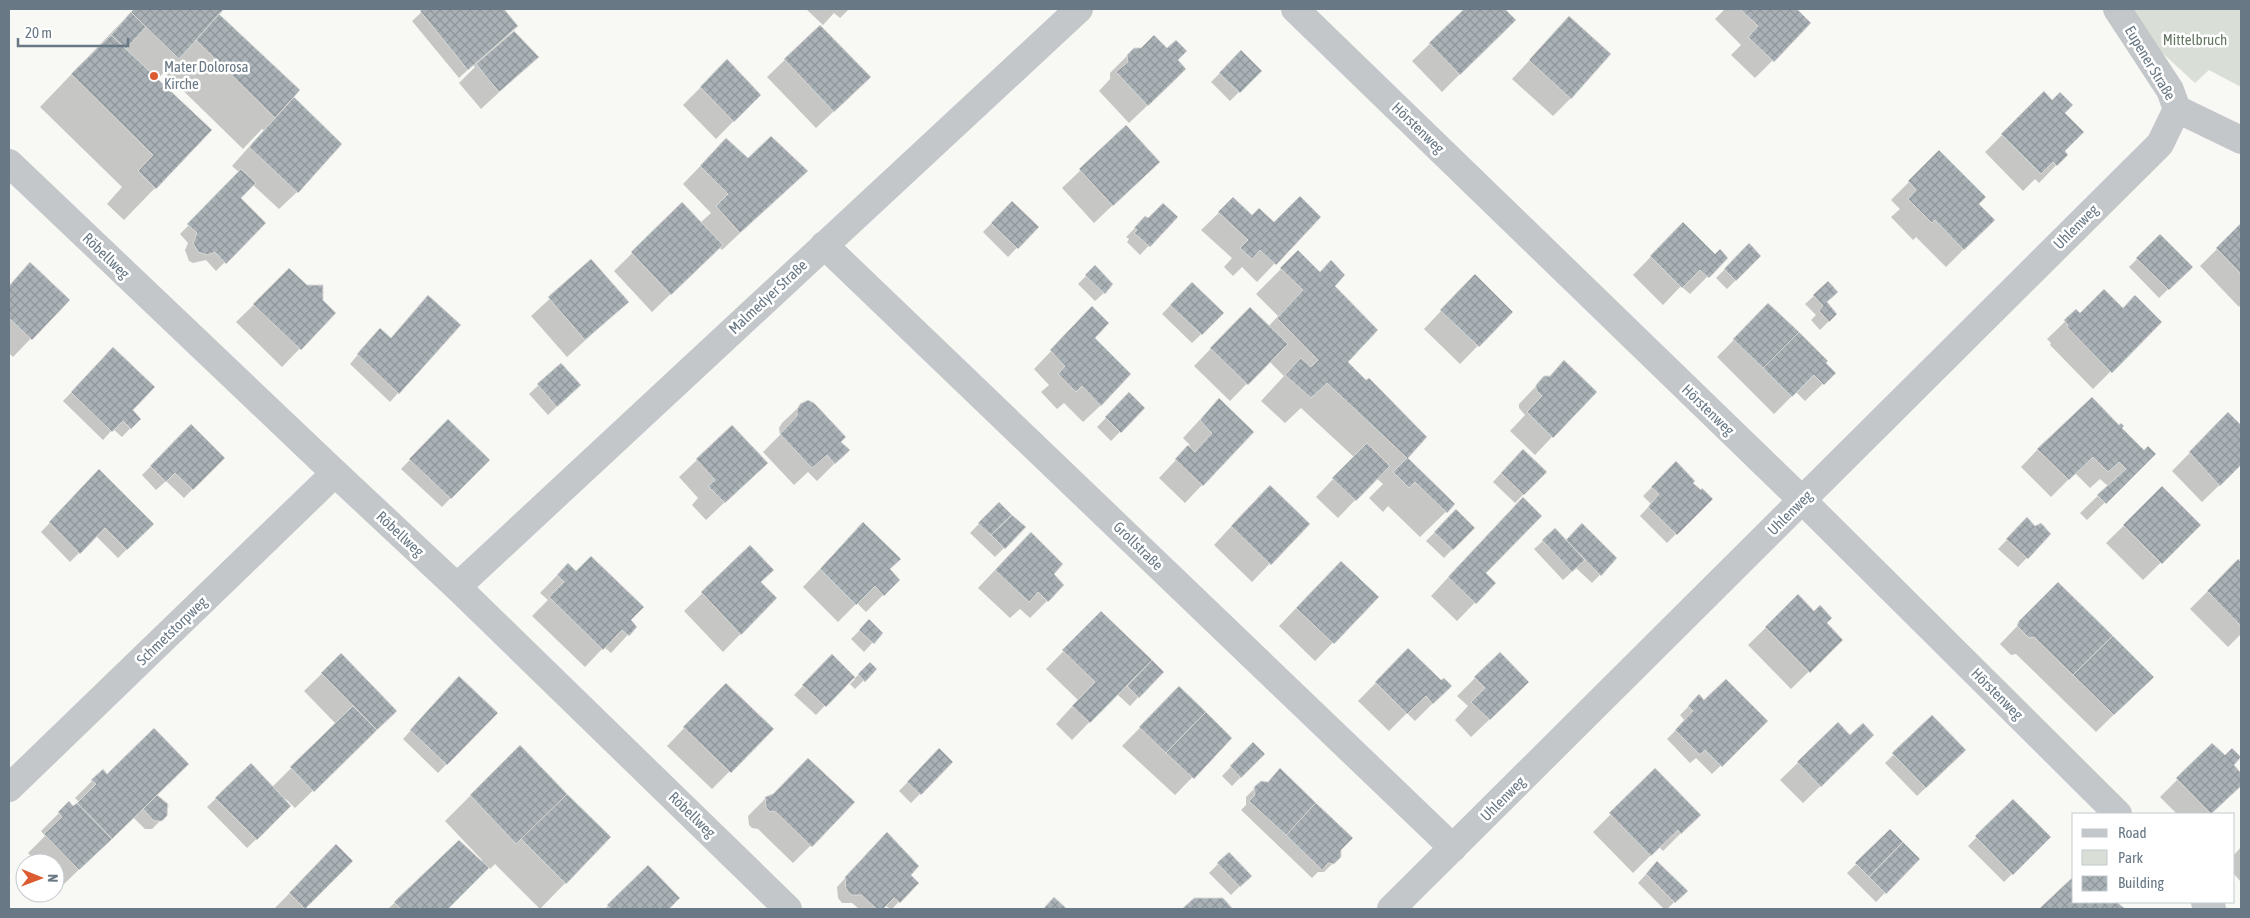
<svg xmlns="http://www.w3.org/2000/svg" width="2250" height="918" viewBox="0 0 2250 918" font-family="'Asap Condensed',sans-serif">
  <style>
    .green { fill: #d9dfd6 }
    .shadow { fill: #0003 }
    .building { fill: url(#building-cross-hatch); stroke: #d9d9d7 }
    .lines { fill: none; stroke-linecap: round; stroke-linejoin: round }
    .minor { stroke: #c3c7ca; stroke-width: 28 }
    .poi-dot { fill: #dd5b30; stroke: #fff; stroke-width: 2 }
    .labels { text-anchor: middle; stroke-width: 5; stroke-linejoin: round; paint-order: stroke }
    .park-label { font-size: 15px; fill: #667763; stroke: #fff }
    .street-label { font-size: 15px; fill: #687885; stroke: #fff }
    .poi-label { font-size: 15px; fill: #687885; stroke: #fff; text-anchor: start }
  </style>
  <defs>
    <pattern id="building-cross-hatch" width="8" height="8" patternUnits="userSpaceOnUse" patternTransform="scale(1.25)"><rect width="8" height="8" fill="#aab2b7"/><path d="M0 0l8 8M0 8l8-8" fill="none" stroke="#8e969a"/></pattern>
  </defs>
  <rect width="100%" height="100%" fill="#f8f8f5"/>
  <path class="green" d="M2130,9H2241V87L2209,70L2195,83L2158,49Z"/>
  <g class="shadow">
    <path d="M134,9H222L218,15L284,109L297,192L279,209L253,185L239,198L264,223L216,271L206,260L193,263L189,261L185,250L188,243L180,234L240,173L232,166L264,130L262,129L243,149L164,72L157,80L155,188L124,220L107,204L122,187L40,107Z"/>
    <path d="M425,9H503L517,26L508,35L519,74L481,109L459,83L475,67L473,65L459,78L412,21Z"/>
    <path d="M806,9H849L840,18L834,13L823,25Z"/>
    <path d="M1466,9H1503L1514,20L1442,92L1412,61Z"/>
    <path d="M1725,9H1795L1810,23L1755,78L1731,55L1741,45L1715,19Z"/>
    <path d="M1569,18L1571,98L1553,116L1512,79Z"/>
    <path d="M820,26L851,95L816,128L767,77Z"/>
    <path d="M1134,49L1176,61L1167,87L1129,123L1099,91L1110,79V73Z"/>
    <path d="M1241,52L1260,71L1230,101L1211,82Z"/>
    <path d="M727,61L759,95L716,139L683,105Z"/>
    <path d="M2044,93L2064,113L2063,151L2066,155L2039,183L2035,179L2023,191L1985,152Z"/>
    <path d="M1126,127L1158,162L1094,223L1062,188Z"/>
    <path d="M1939,152L1977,204L1993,220L1946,267L1916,237L1913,240L1891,217L1900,209L1891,200Z"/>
    <path d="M708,158L748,160L806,171L722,250L719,247L652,312L614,271L682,204L700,223L711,213L683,184Z"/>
    <path d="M1233,199L1252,217L1274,223L1319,217L1257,282L1242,267L1233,276L1224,267L1232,258L1201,230Z"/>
    <path d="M1012,202L1037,227L1008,257L983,232Z"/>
    <path d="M1176,217L1140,255L1127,242L1129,239L1126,237L1137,226Z"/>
    <path d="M1683,224L1715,256L1726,258L1690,294L1681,286L1663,305L1633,275Z"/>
    <path d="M2241,225V304L2239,307L2200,266Z"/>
    <path d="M2160,236L2191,267L2159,298L2129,267Z"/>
    <path d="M1749,245L1759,256L1727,289L1716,278Z"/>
    <path d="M1298,252L1333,286L1346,362L1425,437L1406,458L1454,504L1420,537L1388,506L1383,512L1369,498L1383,484L1376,478L1338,518L1316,497L1354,457L1301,408L1285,423L1261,401L1284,376L1269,361L1230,401L1194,366L1232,327H1268L1278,316L1256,294Z"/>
    <path d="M591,261L627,302L567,357L531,316Z"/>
    <path d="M30,264L68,300L13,357L9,353V286Z"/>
    <path d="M1095,267L1104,293L1095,301L1078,284Z"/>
    <path d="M289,270L334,313L282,367L236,322Z"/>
    <path d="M1192,283L1223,313L1192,343L1162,314Z"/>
    <path d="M1828,283L1826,302L1836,314L1820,330L1811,320L1816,315L1805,304Z"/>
    <path d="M1457,294L1511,312L1460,364L1424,329Z"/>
    <path d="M1768,305L1834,373L1805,401L1796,392L1774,414L1717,357Z"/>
    <path d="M2122,310L2160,322L2093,389L2050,345L2051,343L2047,339L2076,311L2080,315Z"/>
    <path d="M459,325L390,402L350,364L371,339L390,340Z"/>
    <path d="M1075,326L1093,338L1101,405L1083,422L1064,403L1057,409L1041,392L1049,385L1034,369Z"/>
    <path d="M104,358L131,410L139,419L122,437L113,429L103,440L63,401Z"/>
    <path d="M561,364L579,385L548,415L529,394Z"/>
    <path d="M1545,377L1552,437L1535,455L1510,431L1525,415L1519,408V404Z"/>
    <path d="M1129,394L1143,408L1111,441L1097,427Z"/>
    <path d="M1219,399L1252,432L1185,503L1159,478L1190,445L1183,438Z"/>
    <path d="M801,405L848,450L817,481L808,472L794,485L763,452L780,435L779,428L782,423Z"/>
    <path d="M2228,414L2241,427V464L2202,502L2172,471Z"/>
    <path d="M448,421L488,460L442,507L401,469Z"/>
    <path d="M191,426L223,458L184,498L166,481L156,490L142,475Z"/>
    <path d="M2119,426L2144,452L2154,454L2087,520L2080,513L2108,486L2100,479L2090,488L2075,473L2051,497L2021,467L2038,449Z"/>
    <path d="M1514,459L1545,472L1515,503L1493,482Z"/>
    <path d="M697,460L748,480L706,520L692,505L698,498L679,477Z"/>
    <path d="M1676,463L1691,483L1711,499L1667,543L1640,516L1651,504L1643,496Z"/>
    <path d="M91,480L152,524L118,558L96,536L70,562L41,532Z"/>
    <path d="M2162,488L2199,525L2143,580L2106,543Z"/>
    <path d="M999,503L1025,527L995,557L970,533Z"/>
    <path d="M1252,504L1308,524L1252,582L1214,545Z"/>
    <path d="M1456,511L1473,528L1444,558L1426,541Z"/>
    <path d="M1505,516L1484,573L1494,583L1457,621L1431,596Z"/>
    <path d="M2027,519L2035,528L2050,534L2018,567L1998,549Z"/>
    <path d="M863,523L888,569L898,580L866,612L857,603L838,622L803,587Z"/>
    <path d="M1555,530L1565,542L1616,558L1592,583L1576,568L1563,580L1534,549Z"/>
    <path d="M750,547L759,583L775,598L723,652L684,611Z"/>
    <path d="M1013,551L1052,574L1047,601L1030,618L1020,609L1010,618L978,588Z"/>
    <path d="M2241,558V634L2228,647L2190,609Z"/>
    <path d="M568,564L635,627L611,653L604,647L585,667L532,616L548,600L540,593Z"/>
    <path d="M1323,580L1377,597L1315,661L1279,626Z"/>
    <path d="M2058,584L2152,677L2096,732L2016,654L2011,655L2000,644Z"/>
    <path d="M1798,596L1841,640L1791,689L1748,645Z"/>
    <path d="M1101,613L1162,672L1130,706L1117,694L1072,740L1056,724L1078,700L1046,669Z"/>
    <path d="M869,621L881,633L864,652L851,639Z"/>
    <path d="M1408,650L1440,682L1450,686L1415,721L1407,713L1389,731L1358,701Z"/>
    <path d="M1500,653L1510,700L1471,737L1455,720L1468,706L1457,696Z"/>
    <path d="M341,655L395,711L295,808L286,799L284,800L290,806L247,848L207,807L251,765L272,787L336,724L304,691Z"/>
    <path d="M832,656L855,678L870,664L875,669L855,689L850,684L855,679L853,677L816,715L794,695Z"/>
    <path d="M450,687L496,713L438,773L403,739Z"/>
    <path d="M1179,688L1231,738L1175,795L1122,746Z"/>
    <path d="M709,702L772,729L712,789L667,746Z"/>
    <path d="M1704,702L1766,721L1712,774L1696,758L1690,763L1667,739L1685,721L1680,715L1690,705Z"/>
    <path d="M1932,717L1956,759L1917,796L1885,763Z"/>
    <path d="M1838,724L1850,736L1873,735L1803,803L1780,780Z"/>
    <path d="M1253,744L1263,754L1232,786L1222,776Z"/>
    <path d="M2212,745L2241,775V784L2211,814H2177L2160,797Z"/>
    <path d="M520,746L610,837L540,909L495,864L490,869L489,867L446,909H388L459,841L481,862L482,860L445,821Z"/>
    <path d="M939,750L951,762L911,803L899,791Z"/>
    <path d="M1655,770L1699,815L1663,851L1659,847L1633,873L1593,832Z"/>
    <path d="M107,775L156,795L166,815L152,829H145L133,817L61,887L55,881V863H38L28,853L45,836L41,831L69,803L73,808L79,802L75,798L92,781Z"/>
    <path d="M1261,782L1339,849L1333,863L1324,872H1318L1312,878L1241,810L1246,805V797Z"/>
    <path d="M766,798L854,802L793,863L758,829L752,828L749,825L748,816Z"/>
    <path d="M2013,800L2049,837L2004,882L1968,846Z"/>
    <path d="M1890,831L1918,859L1876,902L1847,873Z"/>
    <path d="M879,842L917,883L892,909L885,906L881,909H859L852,903H842L838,898L837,887Z"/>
    <path d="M336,846L351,861L304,909H274Z"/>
    <path d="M2241,847V882L2234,874V855Z"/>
    <path d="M1228,854L1250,876L1231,895L1209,873Z"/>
    <path d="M648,867L678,898L667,909H605Z"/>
    <path d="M1649,871L1686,891L1667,909H1664L1638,883Z"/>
    <path d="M2074,878V902H2115L2123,909H2041Z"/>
  </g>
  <g class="building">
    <path d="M134,9H224L179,59L131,12Z"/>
    <path d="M423,9H504L518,26L468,70L420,11Z"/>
    <path d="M1464,9H1505L1516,20L1460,75L1429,43Z"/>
    <path d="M1740,9H1797L1811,23L1774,62L1748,37L1758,26Z"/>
    <path d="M131,12L146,27L126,49L111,35Z"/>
    <path d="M219,14L300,90L275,118L196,40Z"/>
    <path d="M1569,16L1611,54L1571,99L1529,60Z"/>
    <path d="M820,25L871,77L834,112L784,59Z"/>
    <path d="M514,31L539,57L499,92L476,64Z"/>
    <path d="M111,35L212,130L156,189L138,171L153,155L71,74Z"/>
    <path d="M1154,35L1167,48L1176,40L1187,51L1178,60L1186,69L1148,106L1116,72L1128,62L1127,55L1134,48H1141Z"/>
    <path d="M1241,50L1262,71L1240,93L1219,73Z"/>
    <path d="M727,59L761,95L734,122L700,87Z"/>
    <path d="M2044,91L2052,100L2060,92L2073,105L2065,113L2084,132L2065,151L2068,155L2057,166L2053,162L2041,174L2001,134Z"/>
    <path d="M294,97L342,144L298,193L249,147Z"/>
    <path d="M1126,125L1160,162L1113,206L1079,169Z"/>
    <path d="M771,136L808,171L740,233L716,206L728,194L700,166L726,138L748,158Z"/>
    <path d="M1939,150L1986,197L1979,204L1995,220L1964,250L1935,220L1932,223L1908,199L1916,190L1908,181Z"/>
    <path d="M241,169L256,183L241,198L266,223L226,264L215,252L208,255L198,252L193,243L197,233L187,224Z"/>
    <path d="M1300,196L1321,217L1276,265L1260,250L1252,259L1240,248L1248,240L1218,212L1233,197L1252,215L1259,208L1274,222Z"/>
    <path d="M1012,201L1039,227L1018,249L991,223Z"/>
    <path d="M682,202L723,245L671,295L631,252Z"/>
    <path d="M1163,203L1178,217L1150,247L1134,233L1137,230L1134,228L1145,216L1148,218Z"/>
    <path d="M1683,222L1715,254L1720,249L1728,258L1709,278L1700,270L1682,288L1650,256Z"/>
    <path d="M2241,223V274L2216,248Z"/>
    <path d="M2160,234L2193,267L2169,290L2136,258Z"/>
    <path d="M1749,243L1761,256L1736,281L1724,269Z"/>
    <path d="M1298,250L1320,272L1331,260L1345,275L1335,286L1378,330L1348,362L1366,380L1369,378L1427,437L1408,458L1455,504L1447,513L1415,482L1409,488L1393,472L1407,458L1327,383L1311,398L1285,375L1301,358L1311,367L1318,360L1277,318L1303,290L1280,268Z"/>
    <path d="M591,259L629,302L585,340L548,297Z"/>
    <path d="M30,262L70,300L32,340L9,318V286Z"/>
    <path d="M1095,265L1113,284L1105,294L1085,275Z"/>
    <path d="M289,268L307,285H323V300L336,313L301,350L253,304Z"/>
    <path d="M1475,274L1513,312L1479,347L1440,310Z"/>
    <path d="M1828,281L1838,292L1827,302L1837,314L1829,322L1819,311L1823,306L1813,295Z"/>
    <path d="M1192,282L1224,313L1202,335L1170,305Z"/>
    <path d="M2104,289L2123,308L2135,295L2162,322L2112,373L2067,327L2068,325L2064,320L2076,309L2080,313Z"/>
    <path d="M428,295L461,325L399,394L357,354L380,328L391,338Z"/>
    <path d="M1768,303L1799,332L1763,368L1733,339Z"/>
    <path d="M1092,306L1109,323L1095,338L1131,374L1101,406L1082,386L1076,392L1058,374L1065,366L1050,350Z"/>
    <path d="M1250,307L1288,344L1248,385L1210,348Z"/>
    <path d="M1799,332L1828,361L1826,363L1836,373L1824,385L1814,375L1792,397L1763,368Z"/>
    <path d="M113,347L155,387L133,410L141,419L131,429L123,421L112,432L71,392Z"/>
    <path d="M1564,360L1597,392L1553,438L1527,412L1542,396L1536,390V385L1544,376H1550Z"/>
    <path d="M561,363L581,385L557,407L537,384Z"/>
    <path d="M1129,392L1145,408L1121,433L1105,417Z"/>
    <path d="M2092,397L2119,425L2121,423L2124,426L2122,428L2144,450L2148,446L2156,454L2106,504L2097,495L2126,469L2119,462L2108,472L2093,457L2069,480L2037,449Z"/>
    <path d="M1219,398L1254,432L1203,486L1175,459L1188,445L1195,452L1212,433L1200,420Z"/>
    <path d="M808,400L814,403L846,437L841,442L850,450L835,464L827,455L812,468L780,434L797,416V410L800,404Z"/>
    <path d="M2228,412L2241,425V465L2220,486L2189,452Z"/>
    <path d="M448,419L490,460L451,499L409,459Z"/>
    <path d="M191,424L225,458L193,490L175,473L166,482L150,466Z"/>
    <path d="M732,425L768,463L725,503L708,486L715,480L696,459Z"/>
    <path d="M1367,443L1390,466L1356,501L1332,478Z"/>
    <path d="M1523,449L1547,472L1524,495L1501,473Z"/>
    <path d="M1676,461L1695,481L1693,483L1701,490L1702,488L1713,499L1677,535L1648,507L1659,494L1651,487Z"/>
    <path d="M99,469L154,524L127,550L105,528L80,554L49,522Z"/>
    <path d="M1270,485L1310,524L1271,565L1231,526Z"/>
    <path d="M2162,486L2201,525L2162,564L2123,525Z"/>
    <path d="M1523,497L1542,516L1486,573L1496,583L1476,604L1448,577Z"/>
    <path d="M999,502L1012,515L991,535L978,523Z"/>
    <path d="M1456,509L1475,528L1453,550L1434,532Z"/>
    <path d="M1012,515L1026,527L1005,549L991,535Z"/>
    <path d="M2027,517L2035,526L2041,523L2051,534L2028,559L2006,539Z"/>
    <path d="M863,522L901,559L890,569L900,580L884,596L875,586L856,605L820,569Z"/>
    <path d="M1582,523L1617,558L1601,576L1566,540Z"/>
    <path d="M1555,528L1585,560L1572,572L1542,540Z"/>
    <path d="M1031,532L1063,564L1054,574L1064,585L1048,602L1038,592L1029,602L995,570Z"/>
    <path d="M750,545L774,570L761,582L777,598L741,635L701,592Z"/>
    <path d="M591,556L644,607L631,620L637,627L629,636L622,630L603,650L549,597L564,582L557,575L568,563L576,571Z"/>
    <path d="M2238,559L2241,562V626L2207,591Z"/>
    <path d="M1341,561L1379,597L1334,644L1296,608Z"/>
    <path d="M2058,582L2113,636L2073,675L2034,637L2029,638L2017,626L2019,621Z"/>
    <path d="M1798,594L1814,611L1820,605L1832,618L1827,623L1843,640L1810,673L1765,627Z"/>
    <path d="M1101,611L1152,660L1090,723L1072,706L1095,682L1062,650Z"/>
    <path d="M869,619L883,633L874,644L859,630Z"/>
    <path d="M2113,636L2154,677L2114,715L2073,675Z"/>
    <path d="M1408,648L1441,680L1444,678L1452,686L1433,704L1426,696L1407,714L1375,682Z"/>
    <path d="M1500,652L1529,682L1490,720L1471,702L1485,688L1474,677Z"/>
    <path d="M341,653L397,711L377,730L321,673Z"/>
    <path d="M832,654L855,677L826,707L802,685Z"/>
    <path d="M1152,660L1164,672L1139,698L1127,686Z"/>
    <path d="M870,662L877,669L865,682L858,674Z"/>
    <path d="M459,676L498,713L447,765L410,730Z"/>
    <path d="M1726,679L1768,721L1722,767L1705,750L1700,755L1675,730L1693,711L1688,706L1699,694L1704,700Z"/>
    <path d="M726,683L774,729L731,773L683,727Z"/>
    <path d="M1179,686L1206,712L1166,753L1139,727Z"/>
    <path d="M353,706L377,730L314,792L290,767Z"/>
    <path d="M1206,712L1232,738L1194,779L1166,753Z"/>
    <path d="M1932,715L1966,750L1926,788L1892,753Z"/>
    <path d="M1838,722L1850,735L1863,723L1874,735L1821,787L1797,762Z"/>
    <path d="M154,728L189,764L112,839L77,803L96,784L91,780L103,769L107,774Z"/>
    <path d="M1253,742L1265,754L1241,778L1230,766Z"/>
    <path d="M2212,743L2225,755L2232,748L2241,757L2234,765L2241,773V786L2211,814L2176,778Z"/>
    <path d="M520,745L567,794L516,844L470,795Z"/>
    <path d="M939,748L953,762L921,795L907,782Z"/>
    <path d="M808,758L855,802L812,847L776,812L769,811L766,807L765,797L773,794Z"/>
    <path d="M251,763L291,806L257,840L215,798Z"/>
    <path d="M1280,768L1316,803L1286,835L1249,801L1255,795L1254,787L1261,781L1268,782Z"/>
    <path d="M1655,768L1701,815L1681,834L1678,830L1651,856L1609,813Z"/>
    <path d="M567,794L611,837L566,884L521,839Z"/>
    <path d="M157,795L168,804L167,816L162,821H154L143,809Z"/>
    <path d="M2013,799L2051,837L2013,875L1975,836Z"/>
    <path d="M69,801L73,806L77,803L112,839L79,870L44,834L62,817L58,812Z"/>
    <path d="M1316,803L1353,838L1341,850V857L1334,864L1328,863L1322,870L1286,835Z"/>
    <path d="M1890,829L1903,842L1869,877L1855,863Z"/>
    <path d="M887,832L919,866L911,875L919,883L900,903L894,898L883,909H877L861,895H851L846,889L845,877Z"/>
    <path d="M459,840L489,868L448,909H401L394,902Z"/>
    <path d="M1903,842L1920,859L1886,894L1869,877Z"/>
    <path d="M336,844L353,861L305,909L289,893Z"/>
    <path d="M1229,852L1252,876L1240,887L1217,863Z"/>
    <path d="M1657,861L1688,891L1675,903L1646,874Z"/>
    <path d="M648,865L680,898L669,909H611L607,905Z"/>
    <path d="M2074,876V902H2117L2125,909H2039Z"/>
    <path d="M1054,897L1067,909H1043Z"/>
    <path d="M1194,898H1223L1233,909H1182Z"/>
  </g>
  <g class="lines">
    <g class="minor">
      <path d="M1295,9L1802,500L2118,814"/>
      <path d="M2117,9L2170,90L2177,109L2241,140"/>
      <path d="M9,163L335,473L457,587L788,909"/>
      <path d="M824,245L1453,848"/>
      <path d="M457,587L1079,9"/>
      <path d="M9,788L335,473"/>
      <path d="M2205,902L2212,909"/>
      <path d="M1391,909L2160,144L2177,109"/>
    </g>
  </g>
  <circle class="poi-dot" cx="154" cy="76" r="5"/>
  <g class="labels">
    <g class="park-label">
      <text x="2195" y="45">Mittelbruch</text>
    </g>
    <g class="street-label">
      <text transform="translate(2150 63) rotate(59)" y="5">Eupener Straße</text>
      <text transform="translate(1418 128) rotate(44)" y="5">Hörstenweg</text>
      <text transform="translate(2076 227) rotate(-45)" y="5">Uhlenweg</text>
      <text transform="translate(106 256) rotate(44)" y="5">Röbellweg</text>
      <text transform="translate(768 297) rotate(-43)" y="5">Malmedyer Straße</text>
      <text transform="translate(1708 410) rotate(44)" y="5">Hörstenweg</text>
      <text transform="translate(1790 513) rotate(-45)" y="5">Uhlenweg</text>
      <text transform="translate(400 534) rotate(43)" y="5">Röbellweg</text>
      <text transform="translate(1138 546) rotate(44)" y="5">Grollstraße</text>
      <text transform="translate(172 631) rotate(-44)" y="5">Schmetstorpweg</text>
      <text transform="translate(1997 694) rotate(45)" y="5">Hörstenweg</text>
      <text transform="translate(1503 799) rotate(-45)" y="5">Uhlenweg</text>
      <text transform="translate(692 815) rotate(44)" y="5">Röbellweg</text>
    </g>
    <g class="poi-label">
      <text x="164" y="72">Mater Dolorosa<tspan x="164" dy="17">Kirche</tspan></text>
    </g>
  </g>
  <rect width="2250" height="918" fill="none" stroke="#687885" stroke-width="20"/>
  <rect x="2072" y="813" width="162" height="90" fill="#ffffff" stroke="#c3c9ce"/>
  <rect x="2082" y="829" width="25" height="8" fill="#c3c7ca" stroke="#c3c9ce"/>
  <text x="2118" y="838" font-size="15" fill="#687885">Road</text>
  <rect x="2082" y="850" width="25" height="15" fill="#d9dfd6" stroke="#c3c9ce"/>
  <text x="2118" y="863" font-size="15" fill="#687885">Park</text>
  <rect x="2082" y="876" width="25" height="15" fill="url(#building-cross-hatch)" stroke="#c3c9ce"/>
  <text x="2118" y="888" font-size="15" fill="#687885">Building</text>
  <g transform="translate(40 878) rotate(91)"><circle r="24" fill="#ffffff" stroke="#c3c9ce"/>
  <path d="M0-4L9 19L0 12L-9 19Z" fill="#dd5b30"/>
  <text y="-8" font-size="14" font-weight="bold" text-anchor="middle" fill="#687885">N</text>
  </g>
  <path d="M18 38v8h110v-8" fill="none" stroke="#687885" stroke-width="2.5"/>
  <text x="25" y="38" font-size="15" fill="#687885" stroke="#ffffff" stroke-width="4" paint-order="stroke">20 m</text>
</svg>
